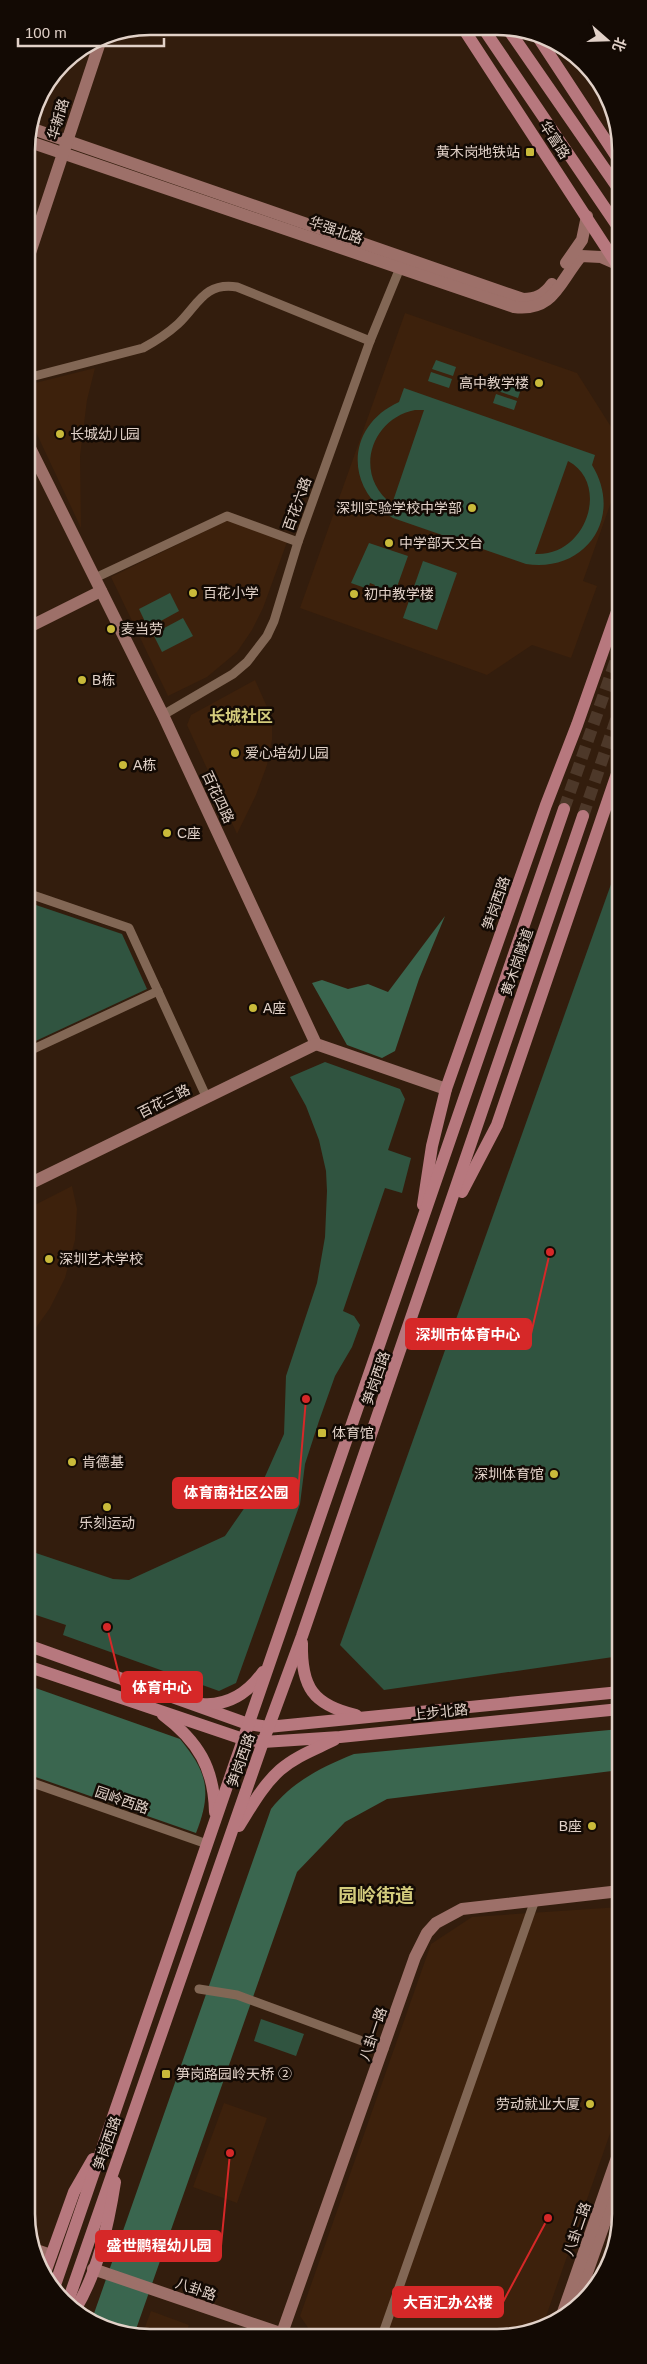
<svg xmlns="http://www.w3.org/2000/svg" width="647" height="2364" viewBox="0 0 647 2364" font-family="Helvetica,'Noto Sans SC',sans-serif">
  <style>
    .built { fill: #3d210c }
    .green { fill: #305440; fill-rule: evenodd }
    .forest { fill: #3a664f }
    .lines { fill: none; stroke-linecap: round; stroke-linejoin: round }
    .primary-tunnel { stroke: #4d3829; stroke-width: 12; stroke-dasharray: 12 6; stroke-linecap: butt }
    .street { stroke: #826755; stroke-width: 9 }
    .secondary { stroke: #9d7069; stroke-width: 12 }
    .primary { stroke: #b7787e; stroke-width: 12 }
    .poi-dot { fill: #c9ba3a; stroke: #130a04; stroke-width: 2 }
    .labels { text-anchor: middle; stroke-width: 5; stroke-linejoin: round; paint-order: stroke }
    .street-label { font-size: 14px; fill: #e1d1c8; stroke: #130a04 }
    .poi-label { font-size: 14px; fill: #e1d1c8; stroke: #130a04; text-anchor: start }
    .quarter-label { font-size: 16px; font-weight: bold; fill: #d4cc7d; stroke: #130a04 }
    .district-label { font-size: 19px; font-weight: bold; fill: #d4cc7d; stroke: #130a04 }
    .rim { fill: none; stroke: #e1d1c8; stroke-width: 2.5 }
    .leader { fill: none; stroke: #d62828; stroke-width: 2 }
    .callout-dot { fill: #d62828; stroke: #130a04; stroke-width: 2 }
    .callout { fill: #d62828; stroke: #d62828; stroke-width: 2 }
    .callout-label { font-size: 15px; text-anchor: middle; font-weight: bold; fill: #fff }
  </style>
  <rect width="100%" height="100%" fill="#331d0d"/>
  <g class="built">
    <path d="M405,313L577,373L620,441V477L583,581L597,586L571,658L532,645L487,675L300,608Z"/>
    <path d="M95,368L87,400L80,456L81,528L27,413V385Z"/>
    <path d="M228,520L287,542L263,608L252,630L237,652L207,677L168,696L111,577Z"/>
    <path d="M255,680L268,709L272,724V740L267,765L256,795L237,834L187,725L191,715Z"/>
    <path d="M72,1186L77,1209L75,1240L65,1278L50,1308L27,1340V1209Z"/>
    <path d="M620,1907V2105L542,2328L513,2337L322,2336L311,2332L300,2316L431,1944L472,1917Z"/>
    <path d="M224,2103L267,2118L237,2203L193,2187Z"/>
    <path d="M151,2311L189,2325L185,2336L142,2335Z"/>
  </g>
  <g class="green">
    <path d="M436,360L456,367L453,376L432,369Z"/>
    <path d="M431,372L452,379L449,388L428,381Z"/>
    <path d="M501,382L521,389L518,398L498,391Z"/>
    <path d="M404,388L595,455L592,465C624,517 586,573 526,564L393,518C344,488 346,426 399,402ZM415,410H424L392,504C353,475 370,419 415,410ZM568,461C611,484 586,557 535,554Z"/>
    <path d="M496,394L517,401L514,410L493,403Z"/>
    <path d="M369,543L408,556L393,598L373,590L375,585L370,583L368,589L351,583Z"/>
    <path d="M423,561L457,573L437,630L403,618Z"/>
    <path d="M170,593L179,611L148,628L139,609Z"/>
    <path d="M183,618L193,636L162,652L153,634Z"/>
    <path d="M620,859V1656L384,1690L340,1645Z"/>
    <path d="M27,902L122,934L147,989L27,1045Z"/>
    <path d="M325,1062L400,1089L405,1099L388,1150L411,1158L402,1193L385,1188L343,1311L354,1316L360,1325L352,1347L335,1376L319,1421L305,1464L300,1504L236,1683L219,1691L63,1635L66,1625L27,1612V1550L113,1579L129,1580L225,1536L263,1481L284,1434L286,1376L317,1283L325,1237L327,1191L326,1171L319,1140L306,1106L290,1077Z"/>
    <path d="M261,2019L304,2034L296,2056L254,2041Z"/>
  </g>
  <g class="forest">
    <path d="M445,916L419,979L395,1051L382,1058L347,1045L312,983L322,980L348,989L368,984L388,992Z"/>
    <path d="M27,1685L180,1739C208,1773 212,1792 196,1833L27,1774Z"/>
    <path d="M620,1729V1770L387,1799L345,1822L297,1872L134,2335H126L91,2322L271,1809C293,1781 322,1767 354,1754Z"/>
  </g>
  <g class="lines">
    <g class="primary-tunnel">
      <path d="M564,809L620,648"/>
      <path d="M583,816L620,708"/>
    </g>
    <g class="street">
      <path d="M27,378L143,348C156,341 167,334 178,324C198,305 204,282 237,287L370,341"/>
      <path d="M95,578L227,516L298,542"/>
      <path d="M163,715L233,674L247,662L267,636L274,621L298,542L370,341L402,263"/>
      <path d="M27,893L129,928L206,1096"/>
      <path d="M27,1052L158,991"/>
      <path d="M27,1781L207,1844"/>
      <path d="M199,1989L237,1995L384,2049"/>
      <path d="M578,2283L594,2289"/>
      <path d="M382,2336L535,1900"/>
    </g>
    <g class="secondary">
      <path d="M30,128L523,299C536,299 544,295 552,284"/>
      <path d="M27,141L514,307C554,312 559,282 581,256L601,257L617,264"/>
      <path d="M27,262L102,36"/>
      <path d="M566,263L582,240L587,216"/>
      <path d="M27,442L163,715L316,1044L446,1089"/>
      <path d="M27,628L101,591"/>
      <path d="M27,1185L316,1044"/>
      <path d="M36,2250L51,2255"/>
      <path d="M93,2269L289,2336"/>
      <path d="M575,2307L620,2179"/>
      <path d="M561,2318L620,2149"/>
      <path d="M281,2336L415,1957L427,1933L436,1923L462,1909L620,1891"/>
    </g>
    <g class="primary">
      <path d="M463,28L620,269"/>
      <path d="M483,28L620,230"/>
      <path d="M508,29L620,191"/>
      <path d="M536,34L620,162"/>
      <path d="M462,1192L497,1125L620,765"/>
      <path d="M423,1205L432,1146L446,1089L546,805L577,725L620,603"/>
      <path d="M302,1643C301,1687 313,1705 356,1715"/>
      <path d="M27,1645L248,1724L268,1727L620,1692"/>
      <path d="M27,1666L243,1739L263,1742L340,1737L620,1709"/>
      <path d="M202,1704C229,1706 248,1693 263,1672"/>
      <path d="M163,1715C198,1741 214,1768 215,1812"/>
      <path d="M239,1826C251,1807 263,1785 280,1770C296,1756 316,1749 334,1740"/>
      <path d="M46,2270L74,2192L93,2159"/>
      <path d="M54,2288L564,809"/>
      <path d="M67,2304L263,1742L302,1636L583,816"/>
      <path d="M75,2310C98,2272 108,2226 115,2182"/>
    </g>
  </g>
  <g class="poi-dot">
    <rect x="525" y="147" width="10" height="10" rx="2.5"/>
    <circle cx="539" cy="383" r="5"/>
    <circle cx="60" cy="434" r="5"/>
    <circle cx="472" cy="508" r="5"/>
    <circle cx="389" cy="543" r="5"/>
    <circle cx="193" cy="593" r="5"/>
    <circle cx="354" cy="594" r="5"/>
    <circle cx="111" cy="629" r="5"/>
    <circle cx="82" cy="680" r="5"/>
    <circle cx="235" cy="753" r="5"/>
    <circle cx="123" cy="765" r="5"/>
    <circle cx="167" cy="833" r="5"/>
    <circle cx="253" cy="1008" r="5"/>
    <circle cx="49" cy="1259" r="5"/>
    <rect x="317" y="1428" width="10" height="10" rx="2.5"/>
    <circle cx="72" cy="1462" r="5"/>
    <circle cx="554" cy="1474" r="5"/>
    <circle cx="107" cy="1507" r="5"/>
    <circle cx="592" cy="1826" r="5"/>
    <rect x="161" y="2069" width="10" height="10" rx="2.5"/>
    <circle cx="590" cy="2104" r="5"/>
  </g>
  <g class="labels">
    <g class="street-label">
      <text transform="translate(58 119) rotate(-73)" y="5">华新路</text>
      <text transform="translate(555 140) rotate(57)" y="5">华富路</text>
      <text transform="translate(336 230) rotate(19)" y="5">华强北路</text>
      <text transform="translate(297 504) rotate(-70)" y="5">百花六路</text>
      <text transform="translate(218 797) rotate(65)" y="5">百花四路</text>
      <text transform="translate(496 903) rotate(-71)" y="5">笋岗西路</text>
      <text transform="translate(517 962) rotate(-71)" y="5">黄木岗隧道</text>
      <text transform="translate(164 1101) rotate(-27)" y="5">百花三路</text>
      <text transform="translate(376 1378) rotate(-71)" y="5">笋岗西路</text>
      <text transform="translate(440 1712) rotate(-6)" y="5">上步北路</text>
      <text transform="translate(241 1760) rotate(-71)" y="5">笋岗西路</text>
      <text transform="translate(122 1800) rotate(19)" y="5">园岭西路</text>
      <text transform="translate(373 2034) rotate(-71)" y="5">八卦一路</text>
      <text transform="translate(107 2143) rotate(-71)" y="5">笋岗西路</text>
      <text transform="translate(577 2229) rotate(-71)" y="5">八卦二路</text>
      <text transform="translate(196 2289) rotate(19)" y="5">八卦路</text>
    </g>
    <g class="poi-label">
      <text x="520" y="157" text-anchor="end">黄木岗地铁站</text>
      <text x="529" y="388" text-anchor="end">高中教学楼</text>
      <text x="70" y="439">长城幼儿园</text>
      <text x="462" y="513" text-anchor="end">深圳实验学校中学部</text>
      <text x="399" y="548">中学部天文台</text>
      <text x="203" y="598">百花小学</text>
      <text x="364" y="599">初中教学楼</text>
      <text x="121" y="634">麦当劳</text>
      <text x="92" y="685">B栋</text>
      <text x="245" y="758">爱心培幼儿园</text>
      <text x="133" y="770">A栋</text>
      <text x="177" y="838">C座</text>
      <text x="263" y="1013">A座</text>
      <text x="59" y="1264">深圳艺术学校</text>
      <text x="332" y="1438">体育馆</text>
      <text x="82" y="1467">肯德基</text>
      <text x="544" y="1479" text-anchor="end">深圳体育馆</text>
      <text x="107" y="1528" text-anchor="middle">乐刻运动</text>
      <text x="582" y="1831" text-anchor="end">B座</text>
      <text x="176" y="2079">笋岗路园岭天桥 ②</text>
      <text x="580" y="2109" text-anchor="end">劳动就业大厦</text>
    </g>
    <g class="quarter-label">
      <text x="241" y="722">长城社区</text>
    </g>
    <g class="district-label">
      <text x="376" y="1902">园岭街道</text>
    </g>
  </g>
  <path d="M0 0H647V2364H0ZM150 35H497A115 115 0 0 1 612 150V2214A115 115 0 0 1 497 2329H150A115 115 0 0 1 35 2214V150A115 115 0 0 1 150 35Z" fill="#130a04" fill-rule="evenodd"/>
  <path class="rim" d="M150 35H497A115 115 0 0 1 612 150V2214A115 115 0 0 1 497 2329H150A115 115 0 0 1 35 2214V150A115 115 0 0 1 150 35Z"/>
  <path class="leader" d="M550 1252L531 1334M306 1399L298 1493M107 1627L122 1687M230 2153L221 2246M548 2218L503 2302"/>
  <g class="callout-dot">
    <circle cx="550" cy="1252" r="5"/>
    <circle cx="306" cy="1399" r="5"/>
    <circle cx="107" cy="1627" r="5"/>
    <circle cx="230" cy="2153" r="5"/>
    <circle cx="548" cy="2218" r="5"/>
  </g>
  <g class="callout">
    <rect x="406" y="1319" width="125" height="30" rx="5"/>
    <rect x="173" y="1478" width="125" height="30" rx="5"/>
    <rect x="122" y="1672" width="80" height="30" rx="5"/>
    <rect x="96" y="2231" width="125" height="30" rx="5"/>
    <rect x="393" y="2287" width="110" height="30" rx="5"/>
  </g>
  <g class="callout-label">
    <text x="468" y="1340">深圳市体育中心</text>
    <text x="236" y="1498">体育南社区公园</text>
    <text x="162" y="1693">体育中心</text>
    <text x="159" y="2251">盛世鹏程幼儿园</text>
    <text x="448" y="2308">大百汇办公楼</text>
  </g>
  <g transform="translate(607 40) rotate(110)" stroke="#130a04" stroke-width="4" paint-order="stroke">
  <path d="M0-4L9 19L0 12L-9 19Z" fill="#e1d1c8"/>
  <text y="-8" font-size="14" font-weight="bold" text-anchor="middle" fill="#e1d1c8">北</text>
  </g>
  <path d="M18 38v8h146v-8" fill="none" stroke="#e1d1c8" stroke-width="2.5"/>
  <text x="25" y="38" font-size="15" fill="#e1d1c8" stroke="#130a04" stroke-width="4" paint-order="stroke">100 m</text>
</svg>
